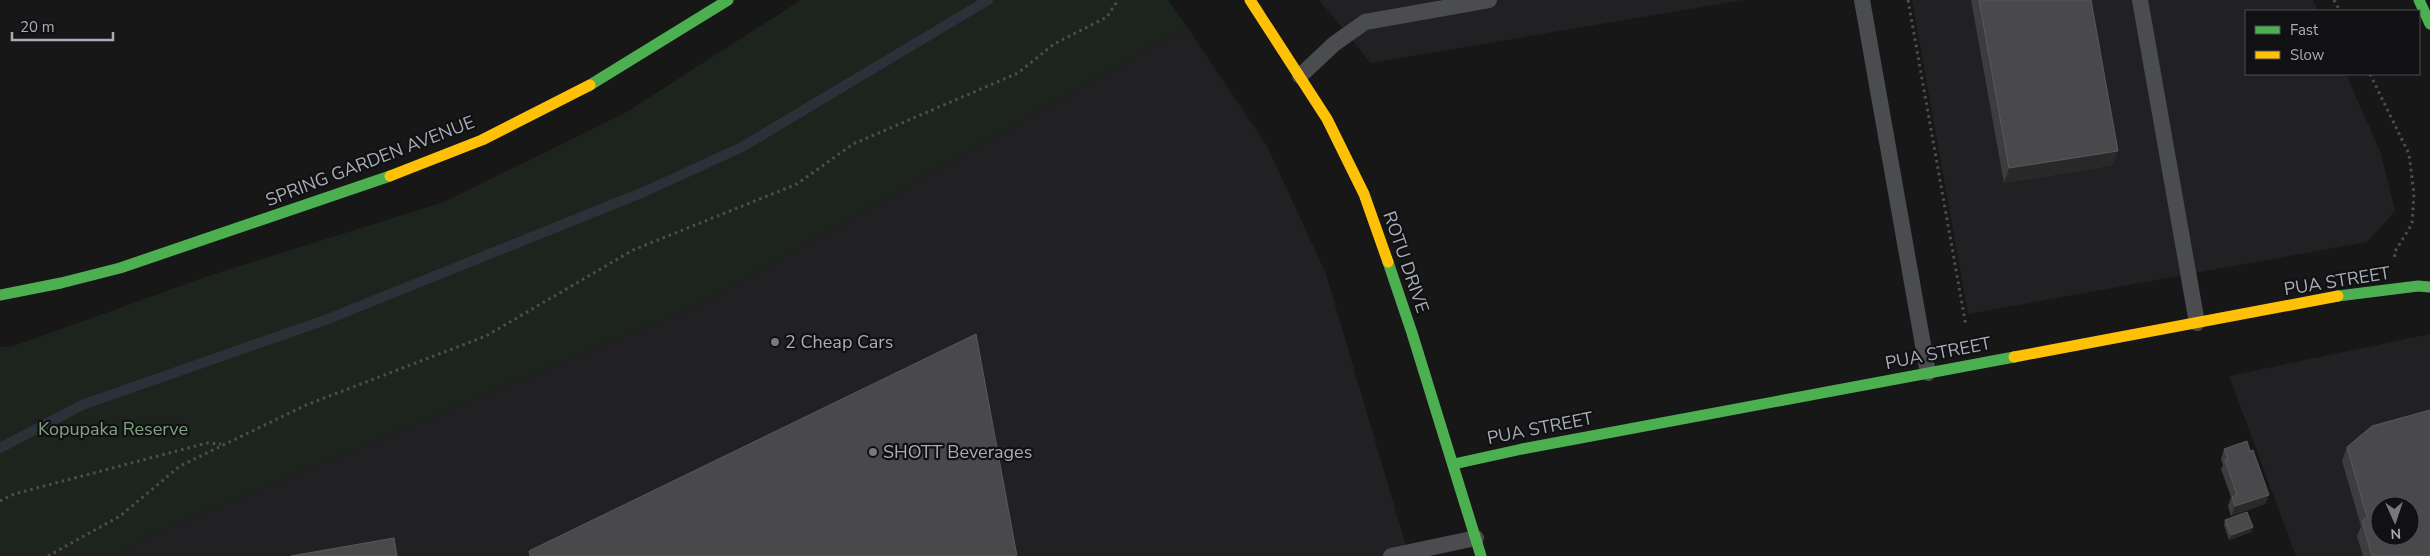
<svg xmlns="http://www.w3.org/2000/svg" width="2430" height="556" viewBox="0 0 2430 556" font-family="'Nunito Sans',sans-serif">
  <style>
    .built { fill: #212123; fill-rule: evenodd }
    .green { fill: #1d241e }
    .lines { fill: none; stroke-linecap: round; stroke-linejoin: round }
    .stream { stroke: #2a3239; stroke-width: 10 }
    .path { stroke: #4d4e52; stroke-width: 3; stroke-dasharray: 2.5 4; stroke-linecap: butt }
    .lane { stroke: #4b4c50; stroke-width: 16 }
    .fast { stroke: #4caf50; stroke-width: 11 }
    .slow { stroke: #ffc107; stroke-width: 11 }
    .wall { fill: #3d3d3f }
    .shaded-wall { fill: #29292a }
    .building { fill: #49494c; stroke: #58595d; fill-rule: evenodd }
    .poi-dot { fill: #757880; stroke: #111113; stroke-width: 2 }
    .labels { text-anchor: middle; stroke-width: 4.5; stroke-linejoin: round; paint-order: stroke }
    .street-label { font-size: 18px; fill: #a8adb8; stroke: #111113 }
    .poi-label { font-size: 18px; fill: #a8adb8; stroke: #111113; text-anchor: start }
    .park-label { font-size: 18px; fill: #7fa381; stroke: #111113 }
  </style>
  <rect width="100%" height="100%" fill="#171717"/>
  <g class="built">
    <path d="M1319,0H1743L1371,63Z"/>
    <path d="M1912,0H2313L2318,11H2246V74H2346L2380,151L2395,211L2367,242L1968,314Z"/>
    <path d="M1187,27L1267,146L1326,274L1409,556H119L153,534L699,305Z"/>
    <path d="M2430,334V556H2296L2229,376ZM2380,506H2410V536H2380Z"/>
  </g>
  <path class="green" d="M801,0H1168L1187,27L699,305L153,534L119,556H0V347H11L211,275L444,202L625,113Z"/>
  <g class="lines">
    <path class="stream" d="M0,448L82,405L328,319L646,191L742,147L988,0"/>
    <g class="path">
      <path d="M1908,0L1966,326"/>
      <path d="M2334,0L2340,11"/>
      <path d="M2370,74L2409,154L2414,194L2412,224L2394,253L2395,257"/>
      <path d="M0,501L14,494L207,443L221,444"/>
      <path d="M48,556L120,516L180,466L306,405L486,336L633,250L797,184L853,144L1018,73L1054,44L1107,17L1118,0"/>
    </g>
    <g class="lane">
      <path d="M1862,0L1928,373"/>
      <path d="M2140,0L2197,323"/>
      <path d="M1300,76L1334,44L1365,22L1489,0"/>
      <path d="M1391,556L1476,538"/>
    </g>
    <g class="fast">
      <path d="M2419,0L2430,24"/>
      <path d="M590,85L728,0"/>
      <path d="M1388,262L1412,333L1481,556"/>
      <path d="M0,295L61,283L120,268L390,176"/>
      <path d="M2338,296L2418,286L2430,287"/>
      <path d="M1454,464L1522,449L2014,357"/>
    </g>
    <g class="slow">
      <path d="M1250,0L1327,119L1364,194L1388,262"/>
      <path d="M390,176L482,140L590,85"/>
      <path d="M2014,357L2338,296"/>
    </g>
  </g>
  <g class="wall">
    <path d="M1971,0H2091L2113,165L2004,183Z"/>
    <path d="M2347,447L2430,556H2363L2357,536L2361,526L2342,461Z"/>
    <path d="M2224,449L2269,495L2265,504L2231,516L2228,506L2231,497L2221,469L2223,465L2221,459Z"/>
    <path d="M2225,520L2253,527L2251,532L2229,540L2224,525Z"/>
  </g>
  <g class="shaded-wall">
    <path d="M2118,151L2113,165L2004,183L2009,168Z"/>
    <path d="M2269,495L2265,504L2231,516L2235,506Z"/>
    <path d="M2253,527L2251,532L2229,540L2231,535Z"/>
  </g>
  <g class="building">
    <path d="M1979,0H2091L2118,151L2009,168Z"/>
    <path d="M976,334L1017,556H530L529,551Z"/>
    <path d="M2430,410V556H2372L2362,521L2367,517L2347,447L2372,426ZM2380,506H2410V536H2380Z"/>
    <path d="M2247,441L2250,451L2253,450L2269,495L2235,506L2232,497L2237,495L2225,460L2228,459L2224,449Z"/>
    <path d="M2247,512L2253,527L2231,535L2225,520Z"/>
    <path d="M394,538L397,556H291Z"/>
  </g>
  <g class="poi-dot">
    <circle cx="775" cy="342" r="5"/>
    <circle cx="873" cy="452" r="5"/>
  </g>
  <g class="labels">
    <g class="street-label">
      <text transform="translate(370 161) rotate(-21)" y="6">SPRING GARDEN AVENUE</text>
      <text transform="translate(1406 262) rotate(71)" y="6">ROTU DRIVE</text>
      <text transform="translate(2337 281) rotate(-9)" y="6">PUA STREET</text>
      <text transform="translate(1938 353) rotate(-11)" y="6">PUA STREET</text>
      <text transform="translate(1540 428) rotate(-11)" y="6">PUA STREET</text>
    </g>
    <g class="poi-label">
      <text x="785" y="348">2 Cheap Cars</text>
      <text x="883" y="458">SHOTT Beverages</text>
    </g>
    <g class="park-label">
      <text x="113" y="435">Kopupaka Reserve</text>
    </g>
  </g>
  <rect x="2245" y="10" width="175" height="65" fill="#111113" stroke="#4d4f55"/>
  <rect x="2255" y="26" width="25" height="8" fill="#4caf50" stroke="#4d4f55"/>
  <text x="2290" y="35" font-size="15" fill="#a8adb8">Fast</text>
  <rect x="2255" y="51" width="25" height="8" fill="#ffc107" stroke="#4d4f55"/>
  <text x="2290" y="60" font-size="15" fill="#a8adb8">Slow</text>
  <g transform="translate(2395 521) rotate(177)"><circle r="24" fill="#111113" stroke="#4d4f55"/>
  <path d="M0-4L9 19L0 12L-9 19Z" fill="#757880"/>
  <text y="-8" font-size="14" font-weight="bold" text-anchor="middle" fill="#a8adb8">N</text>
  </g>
  <path d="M12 32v8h101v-8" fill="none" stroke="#a8adb8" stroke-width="2.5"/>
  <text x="20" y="32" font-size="15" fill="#a8adb8" stroke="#111113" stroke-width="4" paint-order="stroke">20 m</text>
</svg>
